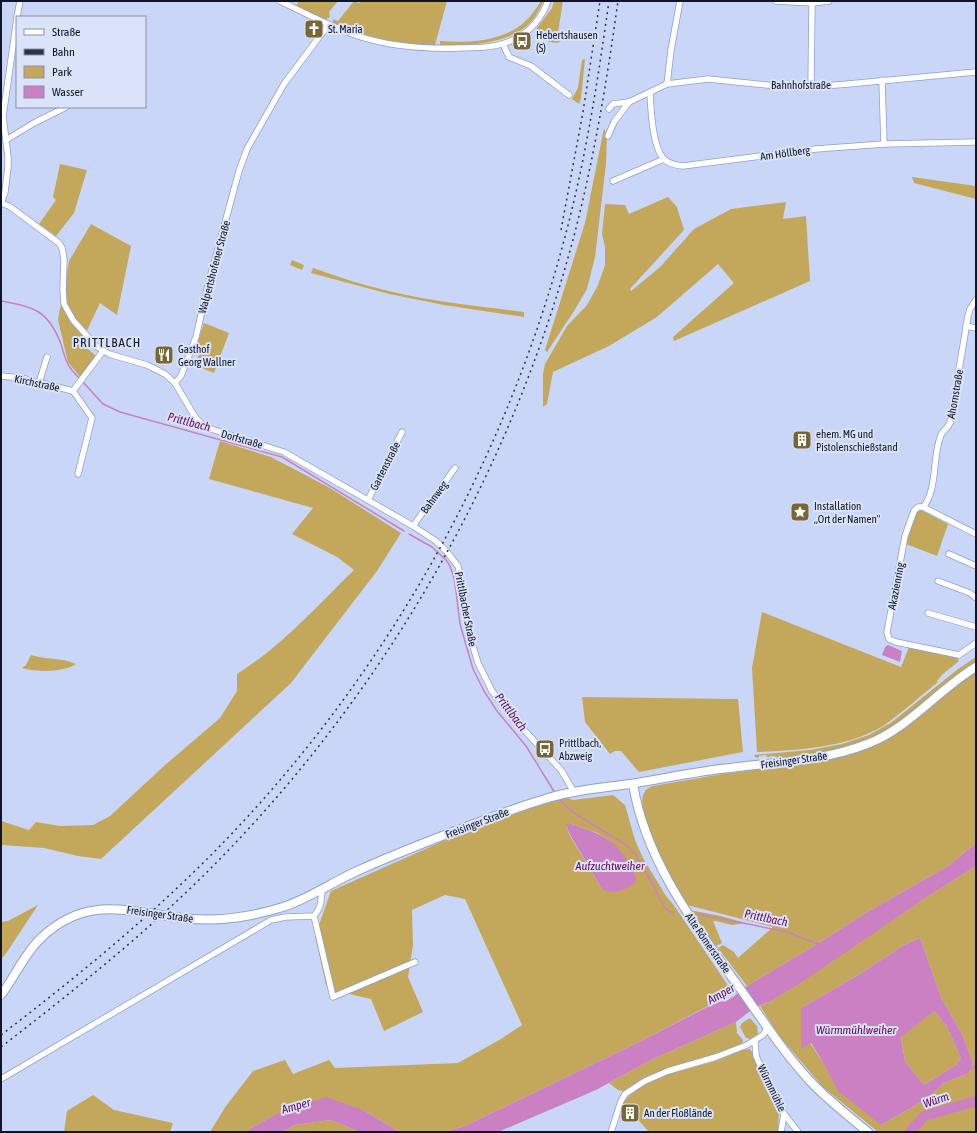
<svg xmlns="http://www.w3.org/2000/svg" width="977" height="1133" viewBox="0 0 977 1133" font-family="'Asap Condensed',sans-serif">
  <style>
    .green { fill: #c3a85c; fill-rule: evenodd }
    .water { fill: #ca80c2; fill-rule: evenodd }
    .lines { fill: none; stroke-linecap: round; stroke-linejoin: round }
    .stream { stroke: #ca80c2; stroke-width: 1.5 }
    .river { stroke: #ca80c2; stroke-width: 10 }
    .street-casing { stroke: #8e9fd3; stroke-width: 7 }
    .secondary-casing { stroke: #8e9fd3; stroke-width: 10 }
    .street { stroke: #fff; stroke-width: 5.5 }
    .secondary { stroke: #fff; stroke-width: 8 }
    .rail { stroke: #2c3247; stroke-width: 1.5; stroke-dasharray: 2 4; stroke-linecap: butt }
    .labels { text-anchor: middle; stroke-width: 4; stroke-linejoin: round; paint-order: stroke }
    .poi-label { font-size: 11px; fill: #0f1427; stroke: #dbe3fa; text-anchor: start }
    .street-label { font-size: 11px; fill: #0f1427; stroke: #dbe3fa }
    .water-label { font-size: 12px; font-style: italic; fill: #650761; stroke: #dbe3fa }
    .quarter-label { font-size: 13px; letter-spacing: 1px; fill: #0f1427; stroke: #dbe3fa }
  </style>
  <rect width="100%" height="100%" fill="#cad6f7"/>
  <g class="green">
    <path d="M299,1H338L329,12L330,17L325,20L296,6Z"/>
    <path d="M354,1L359,3L362,1H447L435,45C400,45 366,37 333,24V19L338,21Z"/>
    <path d="M541,1H544C541,6 538,12 535,17C516,44 470,46 440,45V41C467,43 498,42 521,25C529,19 536,9 541,1Z"/>
    <path d="M554,1H563L557,39L561,38L560,42C552,45 540,39 536,31L537,28L552,8Z"/>
    <path d="M585,59L581,98L579,104L572,99L578,88L582,60Z"/>
    <path d="M604,128L607,136L606,164L595,257L587,289L574,311L547,352L545,350L585,223Z"/>
    <path d="M60,164L87,170L74,213L56,236L39,224L56,200L53,197Z"/>
    <path d="M912,177L976,186V199L914,183Z"/>
    <path d="M668,197L677,207L684,230L630,289L631,291L660,267L694,229L731,209L786,202L783,219L806,216L810,281L674,341L673,337L734,283L718,264L657,317L609,346L553,372L547,404L543,407V374L545,364L567,326L587,305L598,285L605,265V247L602,234L605,204L625,205L629,214Z"/>
    <path d="M91,224L131,246L117,315L100,303L81,343L96,356L80,377L68,362L58,320L69,261Z"/>
    <path d="M292,260L304,265L302,270L290,265Z"/>
    <path d="M313,268C338,277 363,285 389,291C433,302 479,306 524,312V317L444,305L389,294L311,273Z"/>
    <path d="M204,323L229,333L214,373L195,365L201,349L196,347Z"/>
    <path d="M220,441L271,457L330,488L401,533L377,571L291,683L101,859L78,856L44,848L1,845V821L29,830L36,822L60,826L93,825L110,816L164,766L220,718L237,691V674C282,646 317,606 354,570L337,557L292,534L313,508L209,479Z"/>
    <path d="M921,510L948,524L937,556L906,544L916,512Z"/>
    <path d="M762,612L901,667L909,647L957,658L959,661L943,674L937,681L938,682C920,696 902,713 883,726C846,748 799,750 757,752L752,668Z"/>
    <path d="M31,655C46,660 60,657 76,664C62,673 37,672 22,668L26,665Z"/>
    <path d="M976,657V662L954,677L898,723L878,736L839,749L812,755L780,758L773,756L767,757L766,755L759,756V758L755,757L754,755L810,750L842,744L869,735L892,722L958,669Z"/>
    <path d="M976,670V843L948,866L869,911L809,949L747,986L718,948L723,945L734,952L738,958L773,927L687,905C675,885 633,816 644,793C646,789 649,787 653,786L722,774L777,767L853,753L890,738Z"/>
    <path d="M582,697L738,699L743,752L639,772L621,751H615L610,754L585,722Z"/>
    <path d="M613,795L625,805L635,840L643,858L666,896L673,904L733,993L639,1042L465,1126L445,1132L398,1131L363,1110L276,1114L245,1132H210L226,1106L253,1071L285,1060L293,1074L329,1060L335,1068L458,1063L501,1039L522,1025L465,899L445,895L412,910L413,945L408,977L423,1012L384,1031L371,999L345,993L337,999L326,985L315,936L331,891L468,830L549,802L567,798L573,800ZM569,823L597,833L610,841L602,889L569,834L567,826V824Z"/>
    <path d="M976,866V1132H878L823,1087L780,1037L760,1006L771,1001L927,897ZM920,938L941,997L963,1036L973,1064L969,1073L944,1083L928,1098L881,1125L823,1062L810,1043L801,1048V1008L860,974L904,945Z"/>
    <path d="M38,905L5,955L1,959V922L8,921Z"/>
    <path d="M689,910L721,916L745,923L732,925L716,921H713L722,943L716,946Z"/>
    <path d="M934,1011L946,1025L961,1058L956,1065L924,1085L905,1061L901,1036Z"/>
    <path d="M750,1018L757,1026L758,1034L750,1039L746,1038L740,1027L742,1023Z"/>
    <path d="M736,1022L737,1033L743,1040L742,1044L715,1054L666,1069L643,1078L624,1091L618,1090L609,1083L651,1060Z"/>
    <path d="M750,1049L754,1055L756,1064L779,1109L778,1132H649L623,1103C645,1074 686,1071 718,1060C729,1056 739,1050 750,1049Z"/>
    <path d="M93,1095L114,1110L173,1123L170,1132H64L67,1111Z"/>
    <path d="M331,1120L360,1132H282L295,1125Z"/>
  </g>
  <g class="water">
    <path d="M888,645L902,651L900,662L882,655L885,647Z"/>
    <path d="M567,823H569C596,833 615,837 630,865C633,871 636,875 636,882C626,890 614,895 602,889L569,833L567,826Z"/>
    <path d="M976,843V866L927,897L805,980L771,1001L754,1008L736,1022L651,1060L596,1090L498,1132H445L465,1126L639,1042L717,1002L726,1001L733,997L747,986L809,949L869,911L948,866Z"/>
    <path d="M920,938L941,997L963,1036L973,1064L969,1073L944,1083L928,1098L881,1125L838,1091L823,1062L811,1043L801,1049V1008L860,974L904,945ZM934,1011L946,1025L961,1058L956,1065L924,1085L905,1061L901,1037Z"/>
    <path d="M326,1097L363,1110L398,1131L415,1132H360L331,1120L295,1125L282,1132H245L276,1114Z"/>
  </g>
  <g class="lines">
    <g class="stream">
      <path d="M1,301C34,307 48,310 61,344C63,350 64,356 67,362C69,368 75,374 80,379"/>
      <path d="M82,381L103,404L120,412L282,457L404,531"/>
      <path d="M409,534L432,547L446,560L449,564L453,574L455,583L460,624L473,669L484,691L497,711L526,746L555,793"/>
      <path d="M558,798L574,813L626,845L635,854L652,883L664,907L670,912H674"/>
      <path d="M698,914L787,932L818,944"/>
      <path d="M971,1069L976,1066"/>
    </g>
    <path class="river" d="M910,1132L924,1116L976,1101"/>
    <defs>
      <g id="street">
        <path d="M280,1C307,14 333,28 361,37C393,47 425,49 458,48C477,48 497,48 515,39C531,31 542,17 548,1"/>
        <path d="M776,1L812,3L829,1"/>
        <path d="M17,17L20,1"/>
        <path d="M503,44L509,57L531,66L569,95"/>
        <path d="M882,80L884,144"/>
        <path d="M667,84L671,50L680,1"/>
        <path d="M811,87L812,1"/>
        <path d="M650,93C651,109 652,145 663,158C668,164 676,165 683,166L816,149L884,144L976,142"/>
        <path d="M609,109L613,104L629,102"/>
        <path d="M608,136L614,122L629,102L667,84L708,79L786,87H811L848,84L976,72"/>
        <path d="M6,140L34,123L66,107"/>
        <path d="M613,181L664,159"/>
        <path d="M1,203L9,206L59,243L62,248L64,259L63,290L64,304L73,320L96,346L109,354L147,365L165,374L175,383L195,417L203,425L214,430L284,452L413,526L436,541L447,552L458,566L463,589L468,630L478,663L492,691L514,719L561,770L574,792"/>
        <path d="M1,203L5,192L8,167V157L3,116L17,18"/>
        <path d="M966,326L976,328"/>
        <path d="M1,376L21,378L73,391L103,351"/>
        <path d="M39,383L47,357"/>
        <path d="M175,383L181,376L196,337L207,289L239,171L247,149L284,84L328,25"/>
        <path d="M73,391L92,418L78,474"/>
        <path d="M368,500L402,432"/>
        <path d="M923,507C938,490 932,456 941,435C943,430 948,428 950,423L968,316L970,309L976,300"/>
        <path d="M413,526L455,468"/>
        <path d="M976,534L923,507H918L914,511L905,536L887,632L889,639L896,642L959,655L976,643"/>
        <path d="M949,554L976,566"/>
        <path d="M938,581L970,593L976,598"/>
        <path d="M928,613L976,627"/>
        <path d="M322,889C321,900 322,907 314,916L333,997L415,962"/>
        <path d="M755,1041L756,1056L760,1065L784,1114L798,1132"/>
        <path d="M1,1079L271,920L286,917L314,916"/>
        <path d="M611,1132L621,1101L625,1094L645,1081L668,1071L716,1057L747,1045L763,1035L768,1027"/>
        <path d="M781,1132L784,1114"/>
      </g>
      <g id="secondary">
        <path d="M633,784C645,857 689,917 731,976C757,1011 781,1050 811,1082C828,1100 848,1116 868,1132"/>
        <path d="M1,995C15,977 24,954 41,938C90,891 135,915 193,919C223,921 254,916 283,907C308,899 331,883 355,872C388,857 421,844 455,831C485,820 514,808 545,799C573,790 602,788 630,784C663,779 697,771 730,768C776,762 824,761 867,744C908,729 939,689 976,667"/>
      </g>
    </defs>
    <use href="#street" class="street-casing"/>
    <use href="#secondary" class="secondary-casing"/>
    <use href="#street" class="street"/>
    <use href="#secondary" class="secondary"/>
    <g class="rail">
      <path d="M561,230L583,112L600,1"/>
      <path d="M1,1035C70,982 138,927 200,866C375,694 504,470 566,233C586,157 598,79 609,1"/>
      <path d="M1,1047C71,993 140,938 203,876C380,701 510,477 574,236C594,159 607,80 618,1"/>
    </g>
  </g>
  <defs>
    <symbol id="church-square" viewBox="-11 -11 22 22"><rect x="-9" y="-9" width="18" height="18" rx="4" fill="#786735" stroke="#dbe3fa"/><path d="M-1.2-6h2.4v3.5h3.3v2.4h-3.3V6h-2.4V-.1h-3.3v-2.4h3.3Z" fill="#fff"/></symbol>
    <symbol id="bus-square" viewBox="-11 -11 22 22"><rect x="-9" y="-9" width="18" height="18" rx="4" fill="#786735" stroke="#dbe3fa"/><path d="M-5-6H5V4H4V6H2V4H-2V6H-4V4H-5ZM-3.5-4V0h7V-4ZM-3.5 1.2v1.5H-2V1.2ZM2 1.2v1.5H3.5V1.2Z" fill="#fff"/></symbol>
    <symbol id="restaurant-square" viewBox="-11 -11 22 22"><rect x="-9" y="-9" width="18" height="18" rx="4" fill="#786735" stroke="#dbe3fa"/><path d="M-5-6h1v4h1v-4h1v4h1v-4h1v5L-1.5 .5V6h-2V.5L-5-1ZM5-6V6H3V1.5H1.5Q1.5-4 5-6Z" fill="#fff"/></symbol>
    <symbol id="building-square" viewBox="-11 -11 22 22"><rect x="-9" y="-9" width="18" height="18" rx="4" fill="#786735" stroke="#dbe3fa"/><path d="M-4-6H4V6H1V3H-1V6H-4ZM-2.5-4.3h1.7v1.8h-1.7ZM.8-4.3h1.7v1.8H.8ZM-2.5-1h1.7V.8h-1.7ZM.8-1h1.7V.8H.8Z" fill="#fff"/></symbol>
    <symbol id="sight-square" viewBox="-11 -11 22 22"><rect x="-9" y="-9" width="18" height="18" rx="4" fill="#786735" stroke="#dbe3fa"/><path d="M0-6L1.8-2.2L6-1.7L2.9 1.2L3.7 5.4L0 3.3L-3.7 5.4L-2.9 1.2L-6-1.7L-1.8-2.2Z" fill="#fff"/></symbol>
  </defs>
  <g fill-rule="evenodd">
    <use href="#church-square" x="303" y="18" width="22" height="22"/>
    <use href="#bus-square" x="511" y="30" width="22" height="22"/>
    <use href="#restaurant-square" x="153" y="344" width="22" height="22"/>
    <use href="#building-square" x="791" y="429" width="22" height="22"/>
    <use href="#sight-square" x="789" y="501" width="22" height="22"/>
    <use href="#bus-square" x="534" y="738" width="22" height="22"/>
    <use href="#building-square" x="619" y="1102" width="22" height="22"/>
  </g>
  <g class="labels">
    <g class="poi-label">
      <text x="328" y="33">St. Maria</text>
      <text x="536" y="39">Hebertshausen<tspan x="536" dy="13">(S)</tspan></text>
      <text x="178" y="353">Gasthof<tspan x="178" dy="13">Georg Wallner</tspan></text>
      <text x="816" y="438">ehem. MG und<tspan x="816" dy="13">Pistolenschießstand</tspan></text>
      <text x="814" y="510">Installation<tspan x="814" dy="13">„Ort der Namen''</tspan></text>
      <text x="559" y="747">Prittlbach,<tspan x="559" dy="13">Abzweig</tspan></text>
      <text x="644" y="1117">An der Floßlände</text>
    </g>
    <g class="street-label">
      <text x="801" y="89">Bahnhofstraße</text>
      <text transform="translate(785 153) rotate(-8)" y="4">Am Höllberg</text>
      <text transform="translate(214 267) rotate(-75)" y="4">Walpertshofener Straße</text>
      <text transform="translate(37 383) rotate(12)" y="4">Kirchstraße</text>
      <text transform="translate(955 394) rotate(-80)" y="4">Ahornstraße</text>
      <text transform="translate(242 439) rotate(16)" y="4">Dorfstraße</text>
      <text transform="translate(385 466) rotate(-63)" y="4">Gartenstraße</text>
      <text transform="translate(434 497) rotate(-54)" y="4">Bahnweg</text>
      <text transform="translate(896 586) rotate(-79)" y="4">Akazienring</text>
      <text transform="translate(466 609) rotate(79)" y="4">Prittlbacher Straße</text>
      <text transform="translate(794 760) rotate(-8)" y="4">Freisinger Straße</text>
      <text transform="translate(477 823) rotate(-21)" y="4">Freisinger Straße</text>
      <text transform="translate(160 914) rotate(8)" y="4">Freisinger Straße</text>
      <text transform="translate(708 943) rotate(55)" y="4">Alte Römerstraße</text>
      <text transform="translate(772 1088) rotate(64)" y="4">Würmmühle</text>
    </g>
    <g class="water-label">
      <text transform="translate(189 422) rotate(15)" y="4">Prittlbach</text>
      <text transform="translate(511 712) rotate(53)" y="4">Prittlbach</text>
      <text x="610" y="870">Aufzuchtweiher</text>
      <text transform="translate(766 918) rotate(12)" y="4">Prittlbach</text>
      <text transform="translate(721 994) rotate(-29)" y="4">Amper</text>
      <text x="856" y="1034">Würmmühlweiher</text>
      <text transform="translate(936 1100) rotate(-18)" y="4">Würm</text>
      <text transform="translate(296 1106) rotate(-16)" y="4">Amper</text>
    </g>
    <g class="quarter-label">
      <text x="107" y="347">PRITTLBACH</text>
    </g>
  </g>
  <rect width="977" height="1133" fill="none" stroke="#0f1427" stroke-width="4"/>
  <rect x="16" y="16" width="130" height="92" fill="#dbe3fa" stroke="#8990a6"/>
  <rect x="24" y="29" width="20" height="6" fill="#ffffff" stroke="#8990a6"/>
  <text x="52" y="36" font-size="12" fill="#0f1427">Straße</text>
  <rect x="24" y="49" width="20" height="6" fill="#2c3247" stroke="#8990a6"/>
  <text x="52" y="56" font-size="12" fill="#0f1427">Bahn</text>
  <rect x="24" y="66" width="20" height="12" fill="#c3a85c" stroke="#8990a6"/>
  <text x="52" y="76" font-size="12" fill="#0f1427">Park</text>
  <rect x="24" y="86" width="20" height="12" fill="#ca80c2" stroke="#8990a6"/>
  <text x="52" y="96" font-size="12" fill="#0f1427">Wasser</text>
</svg>
